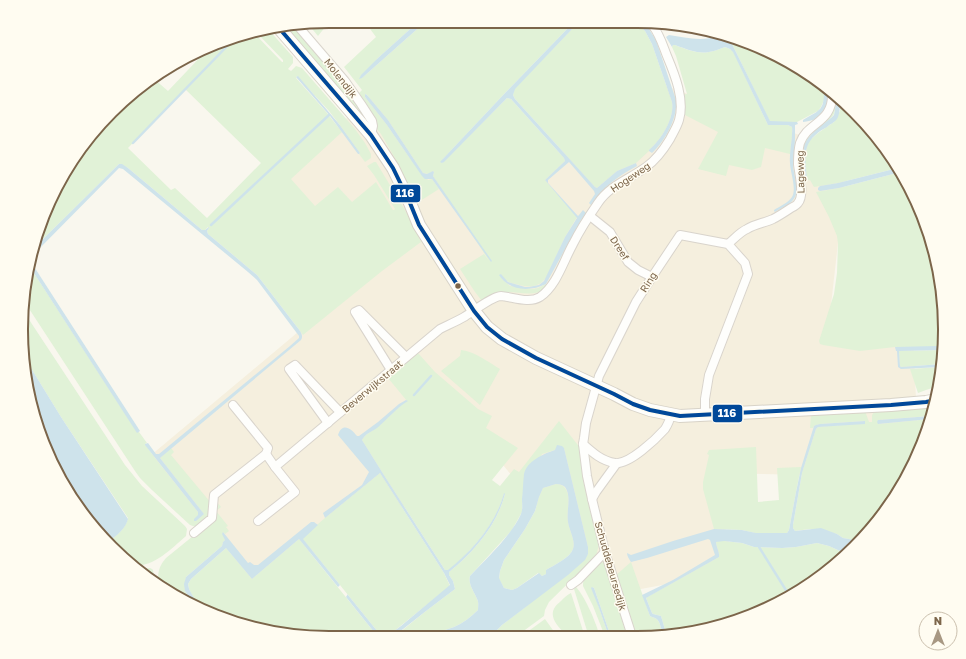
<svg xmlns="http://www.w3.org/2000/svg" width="966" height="659" viewBox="0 0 966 659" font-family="'Golos Text',sans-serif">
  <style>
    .residential { fill: #f5efde }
    .green { fill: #e1f2d7; fill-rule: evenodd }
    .water { fill: #cee3eb; fill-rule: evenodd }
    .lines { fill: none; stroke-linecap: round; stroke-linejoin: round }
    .stream { stroke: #cee3eb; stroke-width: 2.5 }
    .street-casing { stroke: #d9d4cc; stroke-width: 10 }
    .secondary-casing { stroke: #d8d3c8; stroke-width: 14 }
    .street { stroke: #fefefc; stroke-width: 8 }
    .secondary { stroke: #fefefc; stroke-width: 12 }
    .bus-1-casing { stroke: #fffcf1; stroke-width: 7 }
    .bus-1 { stroke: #004899; stroke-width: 4 }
    .bus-dot { fill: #7c654a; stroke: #fffcf1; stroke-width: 1.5 }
    .labels { text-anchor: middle; stroke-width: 3; stroke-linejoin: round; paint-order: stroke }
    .street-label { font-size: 10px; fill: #7c654a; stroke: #fffcf1 }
    .rim { fill: none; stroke: #7c654a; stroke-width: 2 }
    .line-badge { stroke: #fffcf1; stroke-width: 1.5 }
    .badge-label { font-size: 11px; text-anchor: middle; font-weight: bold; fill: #fff }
  </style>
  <rect width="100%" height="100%" fill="#f9f7ee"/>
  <path class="residential" d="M639,76L848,153L828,332L913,334L917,421L807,475L710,473L737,571L609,595L499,460L251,580L150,456L304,327L282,181L385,81L513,275L533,181Z"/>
  <g class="green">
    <path d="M329,21H330L318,36L308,24Z"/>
    <path d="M365,22H418L378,58L362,78L424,23L571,25L506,92L443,159L442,163L507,98L511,99L564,158L565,161L545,180L577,217L565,237L547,276C540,288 529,288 516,284C514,284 510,283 507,281C505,280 503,277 501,274L502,279L510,286L532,289L538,288L546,284L548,286C537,298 520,292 505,292C496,292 489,296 482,301L475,292L460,269L484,254L490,262L433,176L434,172L433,171L428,174L423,173L388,120L367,95L365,94V97L387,125L409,157L428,180L432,179L439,189L417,203L411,195L400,167L381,134L377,129L373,119L359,96V93L362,90L344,67L376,37Z"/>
    <path d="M576,25L640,26L645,31L652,44L672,102C675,118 661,140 649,150V151L636,163L617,171L597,188L594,186L515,99L513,95L514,89Z"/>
    <path d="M295,26L355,98L370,125L284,27Z"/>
    <path d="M268,29L293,57V63L288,69L291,71L296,66L302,68L355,129L365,143L371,154V158L365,162L359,154L360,153L339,124L329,111L297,76L296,78L327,113L342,132L291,179L315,206L338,187L352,202L376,182L393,210H394L395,209L374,175L367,166L374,162H376L405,210L421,242L382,271L303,335L297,327L257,275L208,234L207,231L209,228L208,227L205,230H202L128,168L119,164L35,247L45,211L97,126L153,78L168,91L206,51L249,32L252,31L282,62H283V60L255,31ZM185,89L261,163L207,218L175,188L171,190L128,148Z"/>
    <path d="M736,42L791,62L824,88V100L821,107L818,111L797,122H770L735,50L732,44Z"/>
    <path d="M673,45H675C696,53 703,56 725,47L730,49L733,51L768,125H788L792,127V137L790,154L765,148L761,167L752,170L729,165L726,176L698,169L718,132L683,114L681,95L687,94L676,56L672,47Z"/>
    <path d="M836,97L835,110L834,114L831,118L810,136L802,154L807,178L805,163L807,146L809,141L818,133L834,122L840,111V100L855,112L893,158L898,168L838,183L814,187L810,180L802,181L800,165L803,143Z"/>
    <path d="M901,172L922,212L939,270L945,330L943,347H895L860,351L823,345L820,344L819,341L834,294L837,273L838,244L837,236L829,217L816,192L839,188Z"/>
    <path d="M30,267L137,432H139L147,443L145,444L155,458L198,512V515L204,514L160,458L171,448L174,452L171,455L211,503L210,517C203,523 199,529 190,525L152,490L140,478L135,471L24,301V289Z"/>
    <path d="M24,312L125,465L142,486L185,526L187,529L186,536C171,549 155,566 134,566L111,547L107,542C116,537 126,528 128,518L61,417L26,360Z"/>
    <path d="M461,350C476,352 488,362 500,369L480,405L441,371L460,356Z"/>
    <path d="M943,350L942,364L901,367L900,366L899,351Z"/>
    <path d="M418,353L435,372L478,409L492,416L486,428L518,448L492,480L500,486L514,469L519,472L559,421L581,449L600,541L596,556L549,602L545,610L544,616L518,635H492L502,625L524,608L588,554V547L564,448L555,450L542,454L523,493L522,512L512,530L470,576C468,585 474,591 477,599C479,602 478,606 478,610C471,617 463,623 454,627C446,630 438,632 430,636L394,637L426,611L455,589L453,581L449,575V572C474,552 497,525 505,494H504C496,524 472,551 448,571L445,570L382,472L362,440C365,434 371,432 376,428C388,419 395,409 407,401L388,378Z"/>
    <path d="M941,367L939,386L926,390L918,393L910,369Z"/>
    <path d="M934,407L931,416L878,420L879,424L930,419L921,448L893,501L860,541L843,538L837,534L810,529L795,531L793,528V525L802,473L816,429L818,427L865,423V421L820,424L814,426L813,428H810L811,415L865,411L869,422H872V415L875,411L908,408Z"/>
    <path d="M756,447L758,502L779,500L777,468L801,467L796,492L789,530L787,533H755L742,530L714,529L703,489V482L709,455L707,454L709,450Z"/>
    <path d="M380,473L444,573L450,586L388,636L382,637L302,538L325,518Z"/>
    <path d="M556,484C559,484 563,485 565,488C572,497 566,511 568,522C569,530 576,541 573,549C570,558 554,565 546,570V574L542,576L538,573L517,588L512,590L504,588L499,579L500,571L504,560L525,529L535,511L539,497L543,488Z"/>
    <path d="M216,501L221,507L216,511L228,526L226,527L229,531L225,534L223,532L225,540L223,542L222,546L186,577L185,591L195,606L159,587C157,575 158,567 166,558L214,519Z"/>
    <path d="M299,539L378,637L329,638L269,632L211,614L200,609L192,595L189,589L188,584L191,579L226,548L252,579Z"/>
    <path d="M718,541H724L742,543L754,547L782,548L796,547L817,543L829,546L840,551L848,552L773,606L696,632L666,633L661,616L653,614L652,613L646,598L647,597L719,557C720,552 716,547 716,542Z"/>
    <path d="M602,562L604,563L629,633L610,634L594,588L592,587L608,634H604L593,606L583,586C582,576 592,570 599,564Z"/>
    <path d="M631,562L650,616C651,617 653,617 655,618C660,620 661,628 662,633H632L615,576Z"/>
    <path d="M150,568L152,569L153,570L155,583L139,570Z"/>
    <path d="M576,587C585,597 595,620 599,634H588L574,589Z"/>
    <path d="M571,593L584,634H566C559,628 548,617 555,607C556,605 559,603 561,601C565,597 567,595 571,593Z"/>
    <path d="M545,619L555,633L554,634L523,635Z"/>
  </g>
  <g class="water">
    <path d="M418,22L424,23L362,78L359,79L361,75L378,58Z"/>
    <path d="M571,25H576L515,89L513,95L515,99L595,187L597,188L617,171L636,163L637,166C617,177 604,186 591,205L589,203L595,194L594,191L569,162L548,180V183L578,216L579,215L583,210L586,213L581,220L546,284C530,292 509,291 499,275L501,274L508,282L525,287H529L539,285L544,281L565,237L577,218L545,180L565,161L564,158L511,99L507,98L444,162L442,163L440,162L506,92Z"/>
    <path d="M640,26H647L656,40L676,100C678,118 665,141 652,153L649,151V150C661,140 675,118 672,102L652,44L645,31Z"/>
    <path d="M669,35C685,37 703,43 718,35L736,42L732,44L735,50L770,121L797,122L798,124L795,125C795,130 795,134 795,138C795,148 793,157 793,166C794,176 799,188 795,197C791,205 781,208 775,212L774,211V210C780,206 788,203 792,197C797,188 790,172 790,163C789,151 793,139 792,127L788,125H768L733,52L730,49L725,47C703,56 697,53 675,45H673L672,47L666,37Z"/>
    <path d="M298,76L339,124L360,153L359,154H358L330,116L296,77Z"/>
    <path d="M824,88L829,92C828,97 829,103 827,108C823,118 812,121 803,122V120C822,109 824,110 824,88Z"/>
    <path d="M365,94L367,95L388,120L423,173L427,174L433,171L434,172L433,176L492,261L491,262L432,179H425L422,176L387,125L365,97Z"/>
    <path d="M836,97L840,100C840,106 840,114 837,119C834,123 830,124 827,127C819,131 810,138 807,147C804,157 806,168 807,179H805C798,143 804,139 831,118L834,115L835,110Z"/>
    <path d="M119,164H122L128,168L202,230H205L209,227V228L207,231L208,234L257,275L297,327C300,331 304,335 301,340L160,458L204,514L196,521H194V519L198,515V512L145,445V444L148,443L156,454H159L290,346L299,338V336L257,280L248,272L123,169L119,168L33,255L35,247Z"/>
    <path d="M898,168L901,172L839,188L820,191L818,190V188L820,186L838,183Z"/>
    <path d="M31,262L140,431L137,433L30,267Z"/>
    <path d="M936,346L943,347V350L899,351L900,366L901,367L942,364L941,367L901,369L898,367L897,351H896L895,347Z"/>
    <path d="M26,360L61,417L128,519C126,528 116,537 107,542L53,466L27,389Z"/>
    <path d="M406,400L408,401C395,409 388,419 377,428C371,432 365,434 362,440L382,472L445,570H448C472,551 496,524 504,493L505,494C497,525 474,552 449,572V575L453,581L455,589L426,611L393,637H386L401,626L450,585L444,573L380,473L325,518L323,513L362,485L369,472L338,435C342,422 351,428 357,436H359L378,422L399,404Z"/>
    <path d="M931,416L930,419L878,424L877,422L878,420Z"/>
    <path d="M865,421V424L818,427L816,429L802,473L793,525V528L795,531L821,528L837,534L843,538L860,541L854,548L848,552L840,551L829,546L817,543L796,547L782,548L754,547L742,543L724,541L716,542C716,547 720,552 719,557L646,598L652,613L653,614L661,616L666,633H662C661,628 660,620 655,618C653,617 651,617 650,616L642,595L673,580L715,555L710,540L708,539L647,558L631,562C629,559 627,556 627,553L631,555L673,541L714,529L742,530L756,533H787L789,530L796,492L801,468L814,426L816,425L820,424Z"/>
    <path d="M557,445L562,446L564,448L588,547V554L585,560L568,575L502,625L492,635L430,636C438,632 446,630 454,627C463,623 471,617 478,610C478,606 479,602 477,599C474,591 468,585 470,576C487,558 511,536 521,514C523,509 522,503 522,499C523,491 523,482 524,474C527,461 543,454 555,450ZM556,484C559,484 563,485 565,487C572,497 566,511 568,522C569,530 576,541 573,549C570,558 554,565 546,570V574L542,576L539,573L517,588L512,590L504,588L499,578L500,571L504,560L525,529L535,511L539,497L543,488Z"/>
    <path d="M311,522H314L318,525L303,539L340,585L338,587L299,539L252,579L226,548L191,579L188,584L189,589L200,609L195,606L185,591L184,584L186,577L222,546L223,542L225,540L222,534L223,532L248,563L250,562L254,565H258Z"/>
    <path d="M592,587L594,588L610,634H608L599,608L591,588Z"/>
    <path d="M348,594V595L382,637H378L346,597Z"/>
  </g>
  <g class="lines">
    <g class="stream">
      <path d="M133,143L235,38"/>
      <path d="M211,225L329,115"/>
      <path d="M414,395L431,376"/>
      <path d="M759,547L789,595"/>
    </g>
    <defs>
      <g id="street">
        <path d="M297,25L345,81L361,104L372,121L373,126L371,135"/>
        <path d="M590,216L610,232L628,262L638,270L652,277"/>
        <path d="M728,244C734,239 740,232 747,229C755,224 764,223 773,219C779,216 785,212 791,208C793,207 797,205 798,203C805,195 799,174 798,164C798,157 798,150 800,143C807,122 833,123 832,94"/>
        <path d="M391,370L355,312L359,310L406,357"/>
        <path d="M233,405L268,448L266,454"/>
        <path d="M328,423L289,369L295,365L340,412"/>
        <path d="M583,444C593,453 602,461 615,463C629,465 656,439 665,429C668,424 670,420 671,414"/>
        <path d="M592,499L596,492L617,463"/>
        <path d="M258,521L295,492L275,467"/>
        <path d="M194,533L212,518L214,495L266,454L275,467L440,329C448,325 457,321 464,317C472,312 493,296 501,296C513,297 529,304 540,297C557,285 563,262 573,244C580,230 589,216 598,203C610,185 630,179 646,167C656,160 664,149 670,139C673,133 677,127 679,120C685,100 675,75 667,56C663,46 660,35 653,26"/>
        <path d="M571,585L578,580L605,552"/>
        <path d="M631,633L605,552L592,499L587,476L583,444L584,438L586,423L599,376L636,302L652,277L680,235L728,244L745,263L748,274L709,375L705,399V415"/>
      </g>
      <path id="secondary" d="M279,28L371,135L393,168L410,203L419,225L474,311L487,327L502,339L536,358L614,394L633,404L650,410L680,416L891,405L926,402L936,400"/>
    </defs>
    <use href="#street" class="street-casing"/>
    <use href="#secondary" class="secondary-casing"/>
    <use href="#street" class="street"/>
    <use href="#secondary" class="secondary"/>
    <defs>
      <path id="bus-1" d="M279,28L371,135L393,168L410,203L419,225L474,311L487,327L502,339L536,358L614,394L633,404L650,410L680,416L891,405L926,402L936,400"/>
    </defs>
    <use href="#bus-1" class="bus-1-casing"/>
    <use href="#bus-1" class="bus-1"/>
  </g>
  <circle class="bus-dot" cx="458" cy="286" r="3.5"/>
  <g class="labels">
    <g class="street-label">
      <text transform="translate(341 78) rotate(52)" y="4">Molendijk</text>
      <text transform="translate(800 172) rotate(-91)" y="4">Lageweg</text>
      <text transform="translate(630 177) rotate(-34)" y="4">Hogeweg</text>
      <text transform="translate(620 248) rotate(57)" y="4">Dreef</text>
      <text transform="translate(648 282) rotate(-58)" y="4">Ring</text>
      <text transform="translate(372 386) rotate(-40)" y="4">Beverwijkstraat</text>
      <text transform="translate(611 566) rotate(74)" y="4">Schuddebeursedijk</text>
    </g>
  </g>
  <path d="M0 0H966V659H0ZM329 28H637A301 301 0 0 1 938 329V330A301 301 0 0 1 637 631H329A301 301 0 0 1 28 330V329A301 301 0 0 1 329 28Z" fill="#fffcf1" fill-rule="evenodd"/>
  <path class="rim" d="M329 28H637A301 301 0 0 1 938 329V330A301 301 0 0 1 637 631H329A301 301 0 0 1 28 330V329A301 301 0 0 1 329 28Z"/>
  <g class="line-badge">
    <rect x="390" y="184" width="31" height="19" rx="4" fill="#004899"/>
    <rect x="712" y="404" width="31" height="19" rx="4" fill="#004899"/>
  </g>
  <g class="badge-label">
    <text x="405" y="197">116</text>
    <text x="727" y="417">116</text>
  </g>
  <g transform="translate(938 631)"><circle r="19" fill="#fffcf1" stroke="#cbc0ae"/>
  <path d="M0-3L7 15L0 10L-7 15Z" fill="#a89883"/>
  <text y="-6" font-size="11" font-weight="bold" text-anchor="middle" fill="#7c654a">N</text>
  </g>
</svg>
